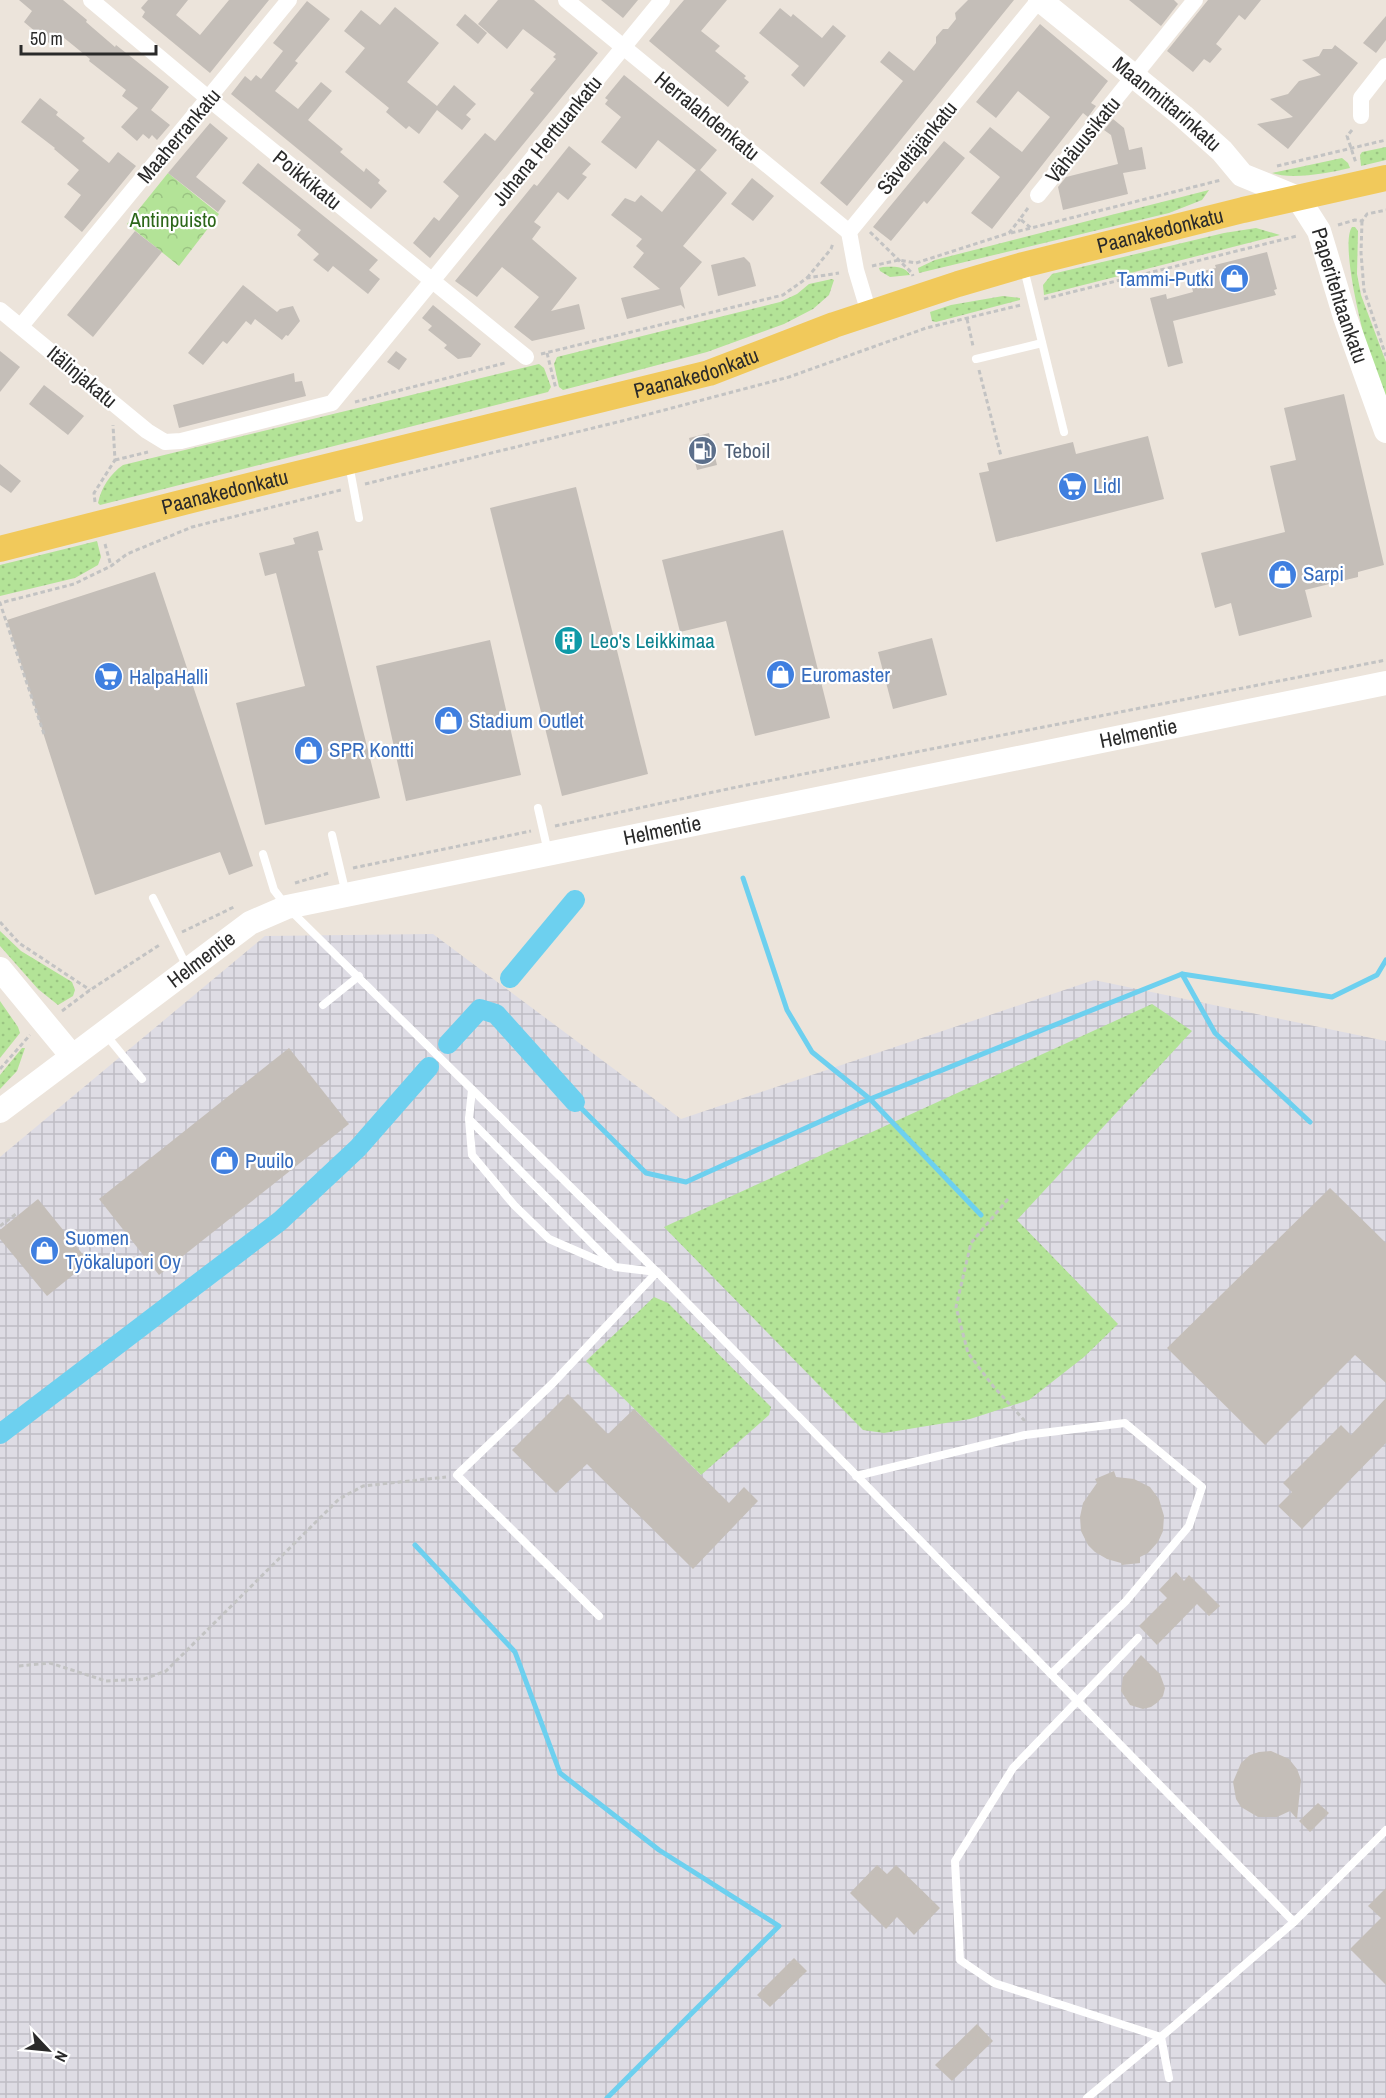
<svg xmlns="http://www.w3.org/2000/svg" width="1386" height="2098" viewBox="0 0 1386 2098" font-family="'Archivo Narrow',sans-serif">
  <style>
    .industrial { fill: url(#industrial-grid) }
    .grass { fill: url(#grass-dots) }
    .forest { fill: url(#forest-crowns) }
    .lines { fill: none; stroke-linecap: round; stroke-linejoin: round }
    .stream { stroke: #6dd0ef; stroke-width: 5 }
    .canal { stroke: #6dd0ef; stroke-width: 20 }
    .building { fill: #c4beb8 }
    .path { stroke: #c3c3c3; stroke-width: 3; stroke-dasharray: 4.5 3; stroke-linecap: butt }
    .lane { stroke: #fff; stroke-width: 8 }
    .street { stroke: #fff; stroke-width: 16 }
    .secondary { stroke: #fff; stroke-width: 24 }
    .primary { stroke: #f1c95b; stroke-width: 26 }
    .labels { text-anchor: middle; stroke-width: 4.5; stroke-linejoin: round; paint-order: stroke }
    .street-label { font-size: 21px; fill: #2a2a2a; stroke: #fff }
    .park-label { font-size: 21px; fill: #2c6719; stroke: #fff }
    .shop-label { font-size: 21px; fill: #366cbe; stroke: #fff; text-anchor: start }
    .service-label { font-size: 21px; fill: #4e5e75; stroke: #fff; text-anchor: start }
    .culture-label { font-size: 21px; fill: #0d838f; stroke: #fff; text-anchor: start }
  </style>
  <defs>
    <pattern id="industrial-grid" width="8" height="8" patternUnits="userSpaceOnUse" patternTransform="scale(1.5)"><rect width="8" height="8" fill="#dedce4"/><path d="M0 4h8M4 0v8" fill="none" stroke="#bfbdc4"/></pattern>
    <pattern id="grass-dots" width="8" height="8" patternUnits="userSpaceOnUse" patternTransform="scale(1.5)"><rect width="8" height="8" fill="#b3e397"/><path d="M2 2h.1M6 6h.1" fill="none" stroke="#9ac382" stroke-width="1.8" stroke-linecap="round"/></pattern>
    <pattern id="forest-crowns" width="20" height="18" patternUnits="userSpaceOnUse" patternTransform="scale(1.5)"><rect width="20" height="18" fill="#b3e397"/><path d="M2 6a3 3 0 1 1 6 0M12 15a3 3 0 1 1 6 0" fill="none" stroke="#9ac382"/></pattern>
  </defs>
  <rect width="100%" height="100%" fill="#ece4db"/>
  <path class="industrial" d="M433,934L681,1119L1094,980L1386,1041V2098H0V1157L265,936Z"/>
  <g class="grass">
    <path d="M1386,147V160L1361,166L1360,155L1362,152Z"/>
    <path d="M1342,158L1348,163L1350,168C1330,173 1291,180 1272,173Z"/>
    <path d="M1209,190L1202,200L1169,213L919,273L918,268L935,260Z"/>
    <path d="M1352,227H1355L1358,231L1357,274L1361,295L1386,362V409C1375,383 1337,248 1352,227Z"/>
    <path d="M1256,228L1280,235L1044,295L1043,285L1052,274L1224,233Z"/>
    <path d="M883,267C893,267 904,265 910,275L890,277L880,271L879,268Z"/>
    <path d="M832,279L834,280L829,295L813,309L784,324L707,352L563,390L559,387L554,364L557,357L780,302L797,294L809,284Z"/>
    <path d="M1003,296L1020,298V300L936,322L932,321L930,312L951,305Z"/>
    <path d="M539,364L544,368L551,387L548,392L100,505L98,503C101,488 110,474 123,465Z"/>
    <path d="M97,541L101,557L98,565L75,578L0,596V565Z"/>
    <path d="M0,931L21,951L72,982L75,990L73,996L58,1005L38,989L0,946Z"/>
    <path d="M0,1001L18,1027L20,1033L0,1058Z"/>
    <path d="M1152,1004L1192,1031L1017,1220L1118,1324L1084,1357L1029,1400L970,1419L884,1433L863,1430L664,1227Z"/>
    <path d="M22,1048H25L17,1071L0,1089V1075Z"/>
    <path d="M654,1297L668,1303L771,1407L769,1415L701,1475L586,1361Z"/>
  </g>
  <path class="forest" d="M168,173L219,214L179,266L127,224Z"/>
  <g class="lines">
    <g class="stream">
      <path d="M743,878L787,1010L812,1052L870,1099L981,1215"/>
      <path d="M1182,974L1215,1033L1310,1122"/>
      <path d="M575,1102L646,1173L686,1182L870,1099L1182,974L1332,997L1377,975L1386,960"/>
      <path d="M415,1545L515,1652L560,1773L659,1850L779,1926L607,2098"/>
    </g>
    <g class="canal">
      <path d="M510,978L575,900"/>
      <path d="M448,1044L480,1009L496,1014L575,1102"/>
      <path d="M0,1434L280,1221L358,1148L429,1067"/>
    </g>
  </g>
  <g class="building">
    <path d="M19,0H63L87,20L86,22L115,47L116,45L169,87L151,110L170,125L157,140L152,135L149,139L143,134L137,141L121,127L138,108L122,96L126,90L89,61L90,59L63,37L55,48L24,22L32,11Z"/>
    <path d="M148,0H188L176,15L200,35L229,0H269L210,73L142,17L145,12L141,8Z"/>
    <path d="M498,0H534L598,53L430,258L413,243L434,217L439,221L459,196L443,182L485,133L495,141L534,93L530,90L556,59L553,57L556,54L523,29L507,49L478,24Z"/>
    <path d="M601,0H638L623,18Z"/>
    <path d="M684,0H727L701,31L720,46L715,51L746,76L744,78L749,82L728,107L649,41Z"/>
    <path d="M968,0H1014L847,206L820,183L903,81L880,62L889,51L914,71L936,43V37L943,29H948L956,19L955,13Z"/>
    <path d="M1129,0H1174L1178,4L1161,26Z"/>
    <path d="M1208,0H1261L1245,20L1239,15L1216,44L1222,49L1210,63L1204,59L1193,72L1167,51Z"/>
    <path d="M307,1L330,19L295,61L298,63L275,91L298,109L321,82L332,91L308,120L343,149L340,152L364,172L366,168L380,180L378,183L387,191L371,209L231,94L245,76L251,81L256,75L261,79L283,51L273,43Z"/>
    <path d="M395,7L439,43L407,82L437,106L454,85L476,104L466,115L471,119L462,130L437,110L419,134L409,126L406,129L386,112L389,108L345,72L365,48L344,31L361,10L380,25Z"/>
    <path d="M780,8L791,17L793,14L822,38L833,25L846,36L804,87L791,75L799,66L759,33Z"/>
    <path d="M465,14L487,33L478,44L456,25Z"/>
    <path d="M1386,16V40L1376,53L1363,43Z"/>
    <path d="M1040,24L1108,81L1091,103L1096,106L1088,117L1083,113L992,229L971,213L1000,177L969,152L990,127L1022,152L1050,117L1018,91L996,118L976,102Z"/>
    <path d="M1335,45L1358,63L1288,149L1257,124L1293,117L1270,99L1288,94L1299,81L1321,75L1302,60L1319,56L1323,49H1332Z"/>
    <path d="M624,75L717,150L700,170L727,193L683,246L702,262L680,288L685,309L681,305L627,319L621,298L660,289L633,267L644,253L636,246L642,239L611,215L625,198L635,202L641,195L662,212L696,170L658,140L636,169L601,142L621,117L605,104L608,100L605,98Z"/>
    <path d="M40,98L58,112L56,115L85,138L82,141L109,163L118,152L136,166L82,232L64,217L81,195L67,184L79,170L54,149L55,148L21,122Z"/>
    <path d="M1113,119L1124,128L1129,150L1142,147L1146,169L1123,173L1128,194L1063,210L1058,187L1066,177L1118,164L1111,135L1104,130Z"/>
    <path d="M210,123L228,138L196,177L226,201L218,212L168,173Z"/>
    <path d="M944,141L965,158L927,204L924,201L891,241L873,227Z"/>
    <path d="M569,146L591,164L582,174L587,177L568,200L558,192L534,222L541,227L532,239L577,278L551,311L579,304L585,329L532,341L514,327L539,297L502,267L477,297L455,281L534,184L537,186Z"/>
    <path d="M258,163L378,260L369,270L380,279L368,294L333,266L328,272L313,260L319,254L297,235L301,230L242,183Z"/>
    <path d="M752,178L774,196L753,221L731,204Z"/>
    <path d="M135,231L162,252L93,337L67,315Z"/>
    <path d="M1267,252L1277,289L1274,290L1276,295L1173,321L1183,363L1168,367L1150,298L1166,294L1167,299L1193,292L1192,287L1198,285L1195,273L1216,268L1215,265Z"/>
    <path d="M744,257L750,263L756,286L718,296L711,265Z"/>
    <path d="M243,285L277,312L280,309L293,306L300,321L288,336L286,335L282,340L255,319L251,325L246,321L227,344L223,341L203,365L188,353Z"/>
    <path d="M433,305L481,344L471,357L458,359L444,348L447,345L428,330L432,326L422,318Z"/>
    <path d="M0,351L20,367L0,392Z"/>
    <path d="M396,351L407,359L399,370L387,362Z"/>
    <path d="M294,373L295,382L302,381L306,396L179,428L173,405Z"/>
    <path d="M44,385L84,416L68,435L29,404Z"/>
    <path d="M1344,394L1384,565L1358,572V577L1305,590L1312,617L1239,636L1231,603L1215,608L1201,553L1285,532L1270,466L1296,460L1284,408Z"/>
    <path d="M709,433L717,465L697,470L689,438Z"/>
    <path d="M1148,436L1164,499L996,542L979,473L989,471L987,463L1073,442L1076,454Z"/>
    <path d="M0,464L21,481L11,493L0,485Z"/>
    <path d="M576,487L648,774L562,796L490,508Z"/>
    <path d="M783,530L830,718L755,736L726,621L680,632L662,560Z"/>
    <path d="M318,531L323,550L318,551L380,798L265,825L236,703L305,686L276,573L265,576L259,553L295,544L293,538Z"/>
    <path d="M155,572L253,866L229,875L220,852L95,895L7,620Z"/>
    <path d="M932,638L947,695L893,709L878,652Z"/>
    <path d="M490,640L521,775L406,801L376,666Z"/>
    <path d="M289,1048L349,1124L159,1275L99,1199Z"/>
    <path d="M1330,1188L1386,1243V1383L1355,1355L1265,1445L1167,1348Z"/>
    <path d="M38,1199L89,1262L47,1296L0,1239V1230Z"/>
    <path d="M568,1394L608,1434L634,1409L729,1503L744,1487L758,1501L693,1569L587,1464L556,1493L512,1450Z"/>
    <path d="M1386,1398V1443L1302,1529L1278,1506L1292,1492L1283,1483L1341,1425L1351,1435Z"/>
    <path d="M1114,1471L1116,1477L1134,1479L1150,1487L1159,1499L1164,1516L1163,1531L1158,1542L1148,1553L1140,1557V1563L1122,1565L1121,1563L1107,1559L1095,1552L1088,1545L1081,1531L1080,1517L1083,1503L1097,1483L1095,1479Z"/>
    <path d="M1176,1572L1184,1581L1189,1575L1220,1606L1209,1616L1197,1604L1157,1645L1139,1626L1167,1598L1159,1590Z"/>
    <path d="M1141,1655L1160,1674L1165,1688L1163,1696L1158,1702L1151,1707L1143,1709L1130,1705L1121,1691L1123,1677Z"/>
    <path d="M1271,1751L1289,1759L1297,1769L1301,1780L1297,1819L1290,1811L1277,1817H1258L1241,1807L1236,1799L1233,1782L1241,1763L1250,1755L1259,1752Z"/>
    <path d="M1318,1803L1329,1813L1310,1832L1299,1821Z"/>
    <path d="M877,1865L887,1874L896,1865L940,1908L914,1935L897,1917L886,1929L850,1893Z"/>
    <path d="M1386,1888V1985L1350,1949L1381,1918L1368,1906Z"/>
    <path d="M794,1958L807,1971L770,2007L757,1995Z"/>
    <path d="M977,2024L993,2041L952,2081L935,2065Z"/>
  </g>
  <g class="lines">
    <g class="path">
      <path d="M1352,130L1347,136L1356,163"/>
      <path d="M1277,166L1386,140"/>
      <path d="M1028,208L1020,219L1031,228L1221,180"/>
      <path d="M1362,221L1361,253L1364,290L1386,356"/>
      <path d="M1338,225L1355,220L1362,221L1367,214L1386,210"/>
      <path d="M870,232L912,273L913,276"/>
      <path d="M1011,233L1031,228"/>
      <path d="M872,266L899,260L916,263L1009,233L1020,219"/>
      <path d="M807,278L831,249L833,243"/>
      <path d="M1044,299L1297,236"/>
      <path d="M967,319L973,346"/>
      <path d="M547,353L556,389"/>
      <path d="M541,354L783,295L807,278L839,273"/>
      <path d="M979,370L1001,456"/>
      <path d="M355,402L505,363"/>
      <path d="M115,460L148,452"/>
      <path d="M365,484L638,417L789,377L926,328L1021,305"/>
      <path d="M95,502L94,493L115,460L113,425"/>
      <path d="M105,544L111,566"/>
      <path d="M44,734L0,603L74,584L111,566L127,554L192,527L341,490"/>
      <path d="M555,826L737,787L1386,660"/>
      <path d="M353,868L531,831"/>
      <path d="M295,883L329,873"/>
      <path d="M0,922L19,943L90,990"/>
      <path d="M182,932L236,906"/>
      <path d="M62,1011L90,990L161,944"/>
      <path d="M0,1069L30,1035"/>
      <path d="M1008,1199L971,1243L956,1307L968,1353L993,1386L1024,1420V1423"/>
      <path d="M0,1226L16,1214"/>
      <path d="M19,1666L50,1663L106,1681L144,1679L166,1671L339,1499L363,1486L446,1477"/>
    </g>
    <g class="lane">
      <path d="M1024,269L1064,432"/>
      <path d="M976,359L1042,343"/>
      <path d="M349,464L359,518"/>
      <path d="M538,808L548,852"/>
      <path d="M332,835L346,894"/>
      <path d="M263,854L274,890L287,907L657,1272L1294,1922"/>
      <path d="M153,898L188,969"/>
      <path d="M323,1005L359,976"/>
      <path d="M106,1035L142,1079"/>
      <path d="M472,1090L469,1119L615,1267L657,1272"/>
      <path d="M469,1119L472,1155L514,1205L549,1239L609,1265"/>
      <path d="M856,1476L1025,1435L1125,1423L1202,1487L1189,1526L1126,1601L1051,1674"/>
      <path d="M599,1616L457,1475L553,1383L657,1272"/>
      <path d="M1138,1638L1013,1768L955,1861L960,1960L994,1983L1161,2037L1169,2078"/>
      <path d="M1087,2098L1175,2025L1294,1922L1386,1830"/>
    </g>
    <g class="street">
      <path d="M91,0L209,99L526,357"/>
      <path d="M566,0L849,232"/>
      <path d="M1361,116V98L1386,66"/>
      <path d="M1038,195L1195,0"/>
      <path d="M0,310L147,431L165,442L181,441L332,403L662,0"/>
      <path d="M869,313L856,270L849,232L1039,0"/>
      <path d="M21,326L289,0"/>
    </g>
    <g class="secondary">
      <path id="s1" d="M1040,0L1183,116L1222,151L1242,175L1298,198L1319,231L1345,317L1386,431"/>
      <path d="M0,969L72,1056"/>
      <path id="s2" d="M0,1111L250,923L287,907L1386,683"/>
    </g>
    <path class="primary" id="s3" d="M0,549L200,498L709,373L834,325L958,284L1023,265L1243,210L1386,178"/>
  </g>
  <defs>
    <symbol id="shop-disc" viewBox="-11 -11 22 22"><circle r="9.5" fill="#3f7fe0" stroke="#fff"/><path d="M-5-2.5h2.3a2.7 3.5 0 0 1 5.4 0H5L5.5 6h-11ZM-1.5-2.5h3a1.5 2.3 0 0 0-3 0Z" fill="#fff"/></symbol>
    <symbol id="fuel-disc" viewBox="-11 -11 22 22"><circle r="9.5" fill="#5c6f8a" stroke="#fff"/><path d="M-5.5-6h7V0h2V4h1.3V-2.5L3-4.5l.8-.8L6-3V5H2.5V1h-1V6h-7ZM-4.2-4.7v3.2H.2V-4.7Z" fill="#fff"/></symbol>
    <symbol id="supermarket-disc" viewBox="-11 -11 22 22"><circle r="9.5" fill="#3f7fe0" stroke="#fff"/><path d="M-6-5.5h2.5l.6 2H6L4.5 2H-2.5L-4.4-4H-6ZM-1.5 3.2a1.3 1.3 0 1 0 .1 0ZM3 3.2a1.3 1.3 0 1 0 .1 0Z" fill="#fff"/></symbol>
    <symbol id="building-disc" viewBox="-11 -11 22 22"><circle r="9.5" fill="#0f9aa8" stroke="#fff"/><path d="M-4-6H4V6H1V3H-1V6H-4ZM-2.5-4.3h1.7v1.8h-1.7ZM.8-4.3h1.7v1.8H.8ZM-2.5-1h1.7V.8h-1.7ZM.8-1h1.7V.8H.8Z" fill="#fff"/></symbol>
  </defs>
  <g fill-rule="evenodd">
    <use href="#shop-disc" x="1218" y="262" width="33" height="33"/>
    <use href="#fuel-disc" x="686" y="434" width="33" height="33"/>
    <use href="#supermarket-disc" x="1056" y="470" width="33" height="33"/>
    <use href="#shop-disc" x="1266" y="558" width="33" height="33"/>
    <use href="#building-disc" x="552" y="624" width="33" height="33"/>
    <use href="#shop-disc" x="764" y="658" width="33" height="33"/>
    <use href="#supermarket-disc" x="92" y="660" width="33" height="33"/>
    <use href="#shop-disc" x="432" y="704" width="33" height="33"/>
    <use href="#shop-disc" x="292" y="734" width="33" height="33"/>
    <use href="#shop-disc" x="208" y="1144" width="33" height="33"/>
    <use href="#shop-disc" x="28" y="1234" width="33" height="33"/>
  </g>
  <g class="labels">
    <g class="street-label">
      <text dy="7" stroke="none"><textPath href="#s1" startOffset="164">Maanmittarinkatu</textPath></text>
      <text transform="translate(707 116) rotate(39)" y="7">Herralahdenkatu</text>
      <text transform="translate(179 136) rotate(-50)" y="7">Maaherrankatu</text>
      <text transform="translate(1083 140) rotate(-51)" y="7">Vähäuusikatu</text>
      <text transform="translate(547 141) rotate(-51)" y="7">Juhana Herttuankatu</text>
      <text transform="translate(917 148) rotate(-51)" y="7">Säveltäjänkatu</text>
      <text transform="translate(307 180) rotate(39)" y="7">Poikkikatu</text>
      <text dy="7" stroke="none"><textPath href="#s3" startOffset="1204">Paanakedonkatu</textPath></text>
      <text dy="7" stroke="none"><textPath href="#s1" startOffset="435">Paperitehtaankatu</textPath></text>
      <text dy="7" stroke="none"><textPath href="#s3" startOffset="718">Paanakedonkatu</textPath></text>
      <text transform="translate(82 377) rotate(40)" y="7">Itälinjakatu</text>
      <text dy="7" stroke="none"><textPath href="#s3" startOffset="232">Paanakedonkatu</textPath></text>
      <text dy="7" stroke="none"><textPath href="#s2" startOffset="1222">Helmentie</textPath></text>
      <text dy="7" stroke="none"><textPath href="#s2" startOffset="736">Helmentie</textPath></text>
      <text dy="7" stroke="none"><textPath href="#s2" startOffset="252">Helmentie</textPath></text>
    </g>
    <g class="park-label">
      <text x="173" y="227">Antinpuisto</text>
    </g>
    <g class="shop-label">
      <text x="1214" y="286" text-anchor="end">Tammi-Putki</text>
      <text x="1093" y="493">Lidl</text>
      <text x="1303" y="581">Sarpi</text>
      <text x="801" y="682">Euromaster</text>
      <text x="129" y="684">HalpaHalli</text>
      <text x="469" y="728">Stadium Outlet</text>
      <text x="329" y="757">SPR Kontti</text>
      <text x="245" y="1168">Puuilo</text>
      <text x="65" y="1245">Suomen<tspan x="65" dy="24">Työkalupori Oy</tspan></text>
    </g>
    <g class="service-label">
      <text x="724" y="458">Teboil</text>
    </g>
    <g class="culture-label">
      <text x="590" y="648">Leo's Leikkimaa</text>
    </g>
  </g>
  <g transform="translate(48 2050) rotate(116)" stroke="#ffffff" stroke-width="4.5" paint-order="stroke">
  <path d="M0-4.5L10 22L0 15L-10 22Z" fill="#2a2a2a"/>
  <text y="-9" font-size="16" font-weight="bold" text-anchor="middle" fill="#2a2a2a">N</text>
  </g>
  <path d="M21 45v9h135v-9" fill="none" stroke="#2a2a2a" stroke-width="3"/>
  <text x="30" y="45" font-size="18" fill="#2a2a2a" stroke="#ffffff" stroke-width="4.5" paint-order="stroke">50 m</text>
</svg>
